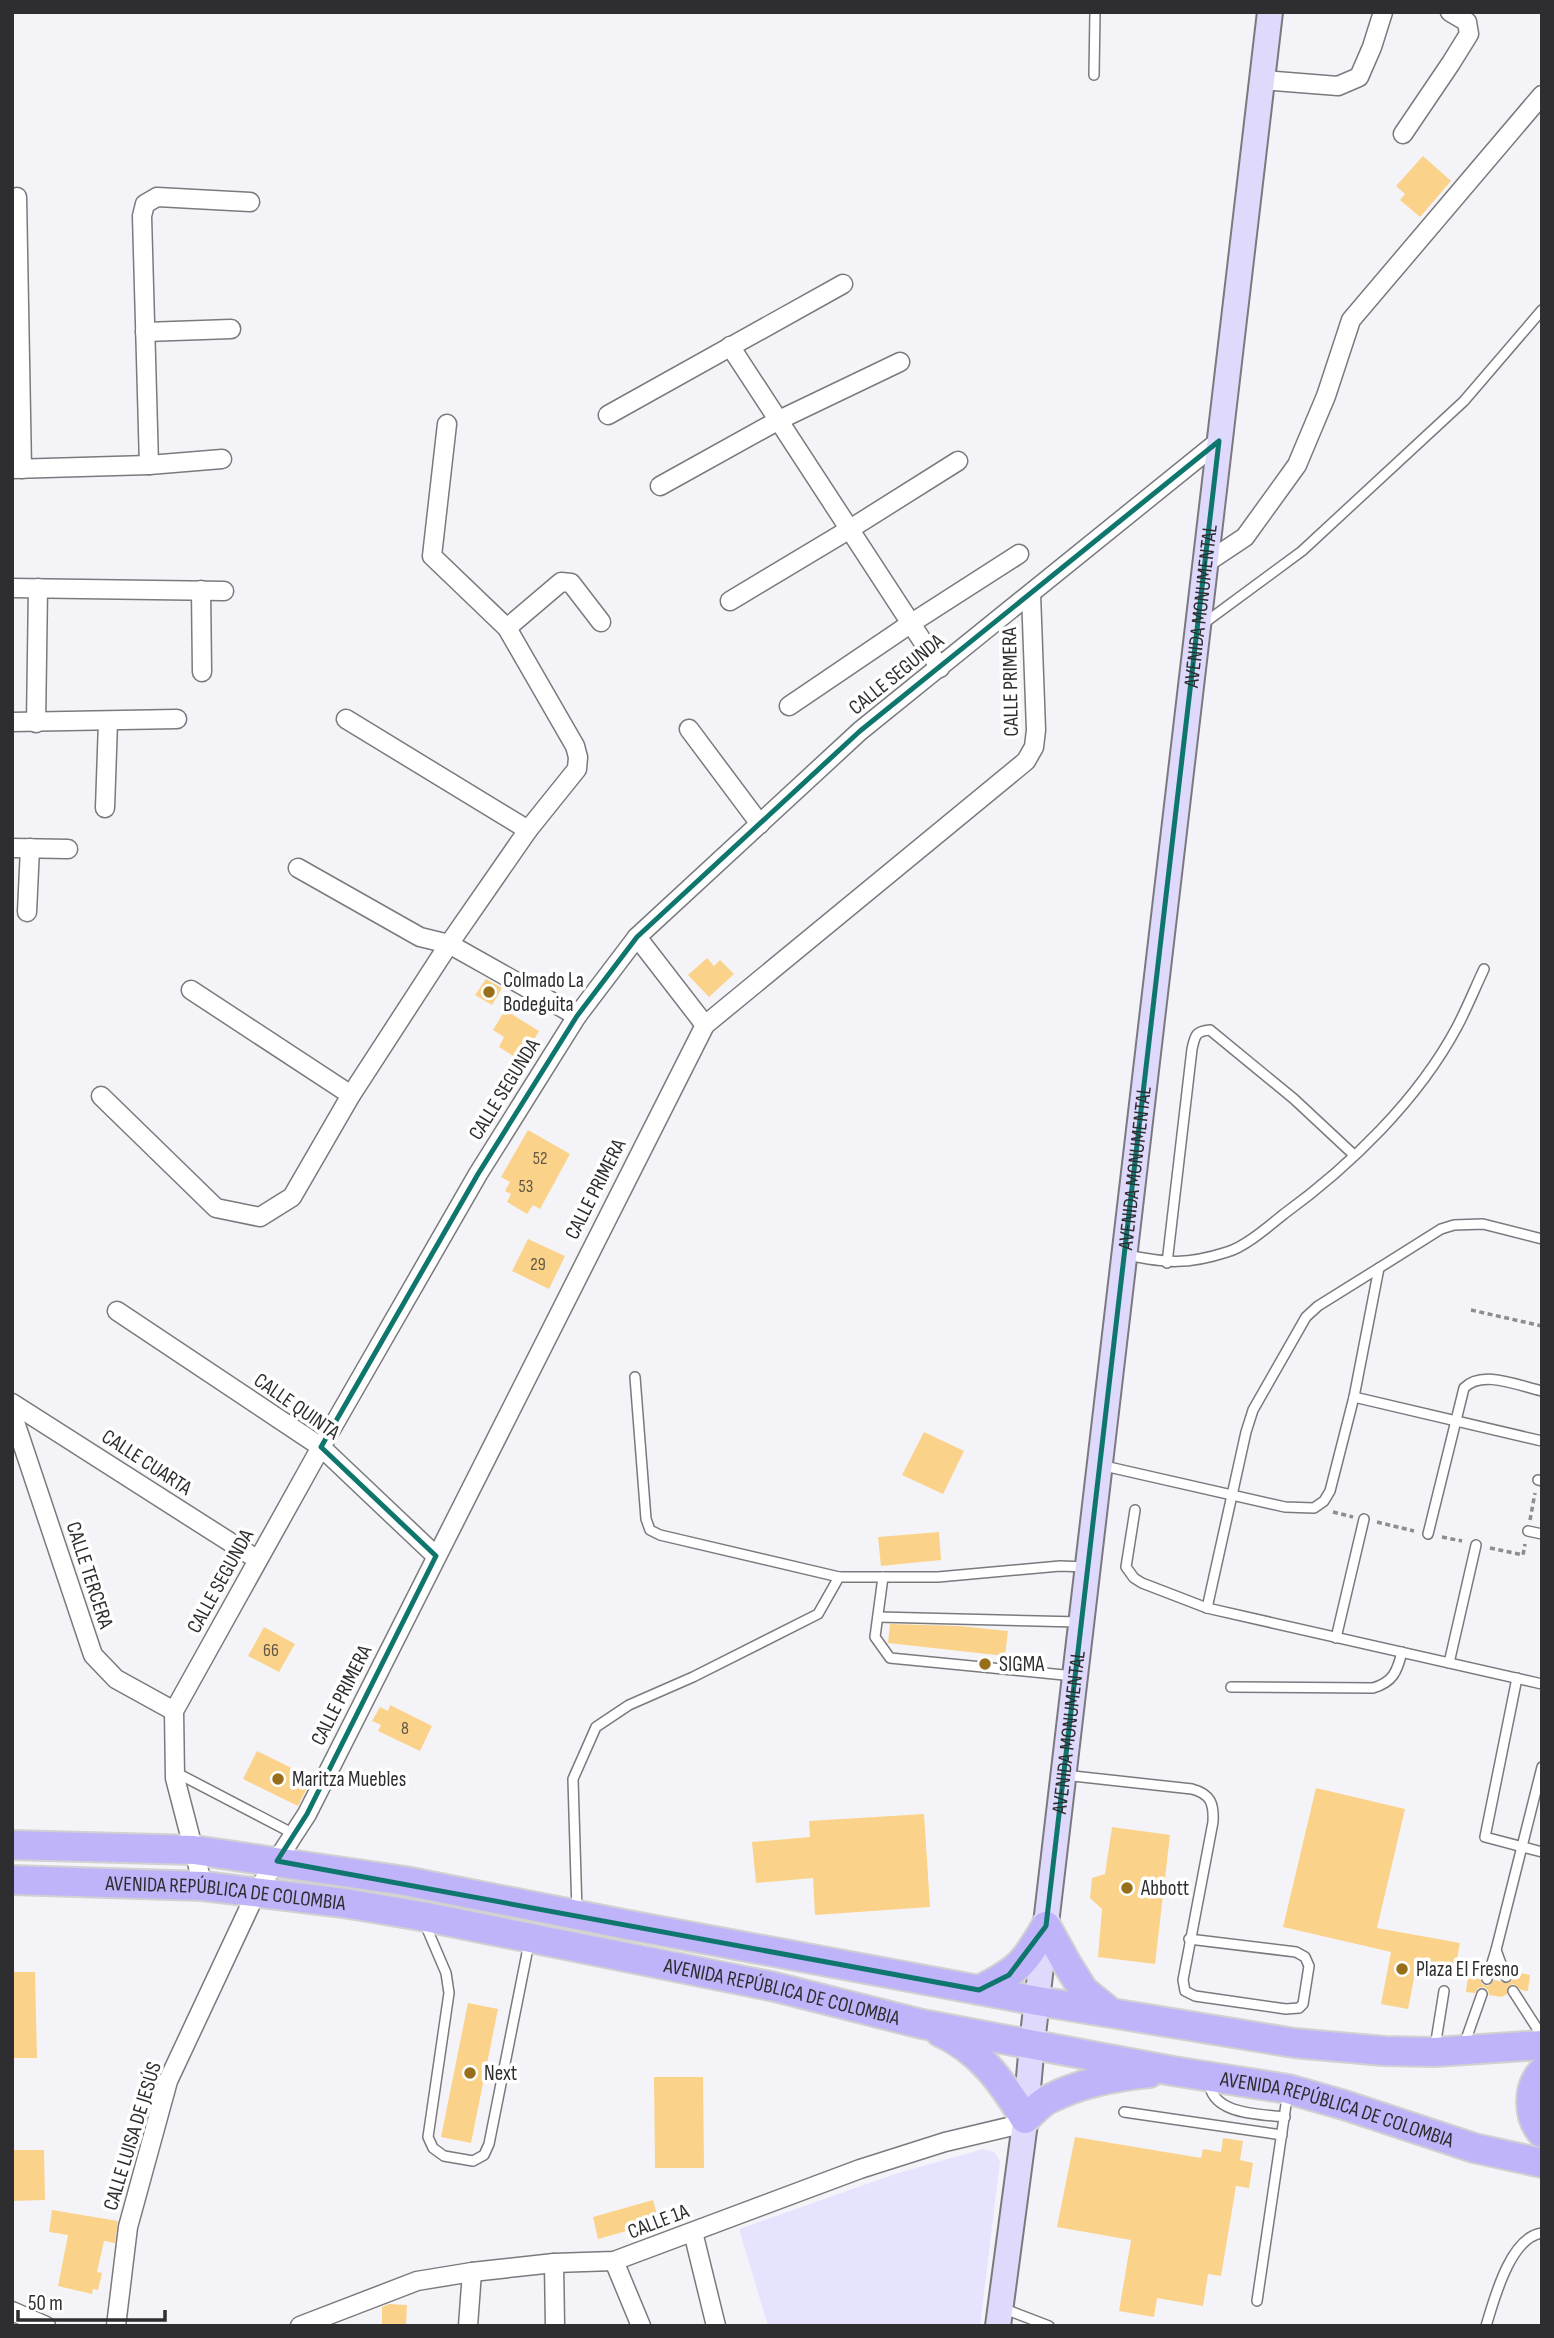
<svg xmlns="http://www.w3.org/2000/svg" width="1554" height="2338" viewBox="0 0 1554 2338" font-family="'Sofia Sans Condensed',sans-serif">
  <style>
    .green { fill: #e5e3fe }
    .building { fill: #fbd28a }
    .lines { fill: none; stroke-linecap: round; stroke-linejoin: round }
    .service-casing { stroke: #7a7a7e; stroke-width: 12 }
    .minor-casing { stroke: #7a7a7e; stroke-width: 21 }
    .secondary-casing { stroke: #7a7a7e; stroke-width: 28 }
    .primary-casing { stroke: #d1d1d1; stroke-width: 32 }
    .path { stroke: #8d8d90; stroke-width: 3.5; stroke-dasharray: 5 3.5; stroke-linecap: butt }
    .service { stroke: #fff; stroke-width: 9 }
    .minor { stroke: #fff; stroke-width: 18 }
    .secondary { stroke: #dfd9fc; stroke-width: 24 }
    .primary { stroke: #bfb3f9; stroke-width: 28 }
    .marked { fill: none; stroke: #0f766e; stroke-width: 5; stroke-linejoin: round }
    .poi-dot { fill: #976f1a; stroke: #fff; stroke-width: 2.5 }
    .labels { text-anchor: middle; stroke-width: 7; stroke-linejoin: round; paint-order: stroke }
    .number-label { font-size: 18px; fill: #615746 }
    .street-label { font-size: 21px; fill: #2e2e30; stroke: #fff }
    .poi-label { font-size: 21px; fill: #2e2e30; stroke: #fff; text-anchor: start }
  </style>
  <rect width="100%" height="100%" fill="#f4f4f8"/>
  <path class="green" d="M983,2149L994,2152L1000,2161L980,2326H768L739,2229L895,2174Z"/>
  <g class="building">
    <path d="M1423,156L1451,181L1420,217L1400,200L1405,194L1396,186Z"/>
    <path d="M707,958L714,966L720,960L734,974L709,997L688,975Z"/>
    <path d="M486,979L502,988L492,1005L475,995Z"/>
    <path d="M505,1010L539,1031L521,1061L499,1047L504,1037L493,1030Z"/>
    <path d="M528,1130L570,1154L540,1209L533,1205L527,1214L507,1202L511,1194L505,1191L510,1182L501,1177Z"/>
    <path d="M528,1239L565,1256L549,1289L512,1271Z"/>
    <path d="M924,1432L964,1451L943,1494L902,1475Z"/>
    <path d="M939,1532L941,1560L881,1566L878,1537Z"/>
    <path d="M890,1624L959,1626L1008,1631L1005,1656L888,1643Z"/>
    <path d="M264,1627L295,1644L279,1672L248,1656Z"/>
    <path d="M390,1705L432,1726L420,1751L378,1731L381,1725L372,1721L380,1707L388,1711Z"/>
    <path d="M257,1751L312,1778L298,1806L243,1779Z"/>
    <path d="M1316,1788L1405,1809L1377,1928L1460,1943L1455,1970L1417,1963L1408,2009L1381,2004L1391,1952L1283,1927Z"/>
    <path d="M924,1814L930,1907L815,1915L813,1878L756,1883L752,1842L810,1837L809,1821Z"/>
    <path d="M1112,1827L1170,1835L1155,1964L1098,1957L1102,1909L1090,1898L1092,1878L1105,1874Z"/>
    <path d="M1511,1971L1530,1975L1528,1991L1521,1990L1513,1984L1509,1986L1507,1994L1502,1997L1489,1995L1488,1990L1484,1987L1478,1988L1475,1993L1466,1992L1468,1976L1480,1978L1482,1984L1488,1986L1494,1980L1509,1983L1513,1979Z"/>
    <path d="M12,1972H35L37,2058H12Z"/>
    <path d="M468,2003L498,2009L471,2143L441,2137Z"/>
    <path d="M654,2077H703L704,2168H655Z"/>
    <path d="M1075,2137L1201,2158L1203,2149L1221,2152L1223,2138L1243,2141L1240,2160L1253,2163L1249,2188L1236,2186L1221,2276L1208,2274L1203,2306L1157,2298L1154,2317L1119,2311L1131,2240L1057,2227Z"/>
    <path d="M12,2150H44L45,2200L12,2201Z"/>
    <path d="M653,2200L659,2222L598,2239L593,2217Z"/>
    <path d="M52,2210L118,2221L115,2243L104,2241L97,2272L102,2273L98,2290L93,2289L92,2294L58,2286L68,2235L49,2232Z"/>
    <path d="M389,2304L407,2305L406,2326H382V2307Z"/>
  </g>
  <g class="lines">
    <defs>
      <g id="service">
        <path d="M1094,75L1095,12"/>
        <path d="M1203,624L1302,551L1464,401L1542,310"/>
        <path d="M1127,1255C1166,1263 1187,1265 1227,1252C1245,1247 1269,1226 1284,1214C1350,1166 1418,1100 1457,1027C1467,1008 1475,988 1484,969"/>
        <path d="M1167,1263L1192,1049C1195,1035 1196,1031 1210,1030L1294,1099L1354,1155"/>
        <path d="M635,1377L646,1519L650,1530L660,1535L839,1577"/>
        <path d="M1354,1397L1542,1441"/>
        <path d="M1100,1465L1285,1507L1314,1508L1324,1501L1330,1491L1354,1397L1379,1268"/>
        <path d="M1538,1480L1542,1481"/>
        <path d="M1135,1510L1126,1567L1134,1578L1142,1583L1207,1608L1542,1684"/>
        <path d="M1528,1531L1542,1534"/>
        <path d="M1428,1534L1464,1388C1482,1369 1519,1386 1542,1391"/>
        <path d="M883,1577L875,1637L890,1658L1074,1676"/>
        <path d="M1207,1608L1246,1432L1253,1410L1306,1317L1318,1306L1379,1268L1441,1229L1454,1225L1483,1224L1542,1239"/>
        <path d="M878,1617L1079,1622"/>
        <path d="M1336,1638L1364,1519"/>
        <path d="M1449,1663L1476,1545"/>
        <path d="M1517,1678L1485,1837L1542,1852"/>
        <path d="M1231,1687L1373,1688C1393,1682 1397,1672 1402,1652"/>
        <path d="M175,1772L294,1834"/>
        <path d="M1064,1775L1192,1789C1211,1794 1214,1804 1213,1822L1183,1980L1185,1991L1195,1996L1286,2009L1299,2008L1303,2004L1309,1966L1305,1957L1296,1952L1189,1939"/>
        <path d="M577,1912L573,1779L596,1727L629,1705L693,1677L818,1614L839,1577H938L1060,1566L1087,1567"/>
        <path d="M425,1924L446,1973L449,1993L428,2137L433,2148L444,2156L473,2161L484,2155L489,2144L529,1943"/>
        <path d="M1496,1950L1506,1977"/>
        <path d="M1487,1979L1496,1950L1542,1767"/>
        <path d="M1513,1991L1542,2036"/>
        <path d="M1464,2045L1482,1994"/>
        <path d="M1435,2047L1444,1991"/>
        <path d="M1209,2080C1210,2115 1259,2114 1285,2117"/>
        <path d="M1124,2112L1282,2135"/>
        <path d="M1257,2301L1288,2091"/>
        <path d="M1002,2308L1049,2326"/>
        <path d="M1486,2326C1494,2300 1510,2237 1542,2233"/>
      </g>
      <g id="minor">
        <path d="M1262,80L1338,86L1359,77L1372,47L1383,12"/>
        <path d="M1403,134L1451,63L1469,34L1467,22L1450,12"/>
        <path d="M17,197L22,469"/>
        <path d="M145,332L231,329"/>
        <path d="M730,346L940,668"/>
        <path d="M608,415L843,284"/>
        <path d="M149,465L142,216L145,204L157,197L250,202"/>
        <path d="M12,469L149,465L222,459"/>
        <path d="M660,486L779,420L900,362"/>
        <path d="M1206,563L1245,537L1297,465L1326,396L1351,320L1542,95"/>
        <path d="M12,588L224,591"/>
        <path d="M201,590L202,672"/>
        <path d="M730,601L850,529L958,461"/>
        <path d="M507,628L561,582L571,583L601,622"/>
        <path d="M789,706L910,624L1019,554"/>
        <path d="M346,719L528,830"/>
        <path d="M12,722L177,719"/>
        <path d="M36,723L38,588"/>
        <path d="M689,729L760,824"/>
        <path d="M105,808L108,722"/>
        <path d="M12,848L68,849"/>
        <path d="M298,868L420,937L449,944L577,1016"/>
        <path d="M27,912L30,848"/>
        <path d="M637,937L705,1025"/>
        <path d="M191,990L351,1095"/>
        <path d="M101,1096L216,1208L260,1217L292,1197L351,1095L449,944L528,830L577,769L578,757L575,746L507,628L432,556L447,424"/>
        <path d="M117,1311L321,1447L436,1556"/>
        <path d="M12,1403L258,1560"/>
        <path d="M12,1413L93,1655L116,1679L174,1711"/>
        <path d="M203,1886L175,1778L174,1711L321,1447L478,1174L577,1016L637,937L860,731L1219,441"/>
        <path d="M693,2232L716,2326"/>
        <path d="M614,2261L641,2326"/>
        <path d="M554,2263L555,2326"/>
        <path d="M12,2311L46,2326"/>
        <path d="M116,2326L128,2227L168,2081L257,1891L307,1814L705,1025L1026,761L1034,747L1036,730L1031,594"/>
        <path d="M300,2326L417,2281L472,2272L554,2263L614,2261L860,2169L945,2142L1025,2123"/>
        <path d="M468,2326L472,2272"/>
      </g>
      <g id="secondary">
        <path id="s1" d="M998,2326L1025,2123L1032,2043L1270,12"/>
      </g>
      <g id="primary">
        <path d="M12,1845L194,1850L405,1881L623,1924L1038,2001L1294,2043L1384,2051L1434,2052L1542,2045"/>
        <path id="s2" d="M12,1880L203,1886L344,1903L421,1916L775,1987L922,2024L1173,2071L1288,2089L1344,2105L1474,2148L1542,2163"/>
        <path d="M1046,1926L1067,1964L1084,1991L1110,2012"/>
        <path d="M979,1990C1018,1971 1025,1963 1046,1926"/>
        <path d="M940,2032C981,2051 1002,2082 1025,2119C1033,2112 1041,2102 1051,2098C1081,2083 1117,2076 1149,2073"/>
        <path d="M1542,2072C1527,2088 1528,2117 1542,2133"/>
      </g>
    </defs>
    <use href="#service" class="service-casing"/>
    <use href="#minor" class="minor-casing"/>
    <use href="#secondary" class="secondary-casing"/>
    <use href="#primary" class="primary-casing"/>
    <g class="path">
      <path d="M1471,1310L1542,1326"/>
      <path d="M1333,1512L1353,1517"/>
      <path d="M1530,1520L1535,1493"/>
      <path d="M1377,1522L1414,1531"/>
      <path d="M1442,1537L1462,1541"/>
      <path d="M1490,1548L1523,1555L1525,1544"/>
    </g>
    <use href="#service" class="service"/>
    <use href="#minor" class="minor"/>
    <use href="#secondary" class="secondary"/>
    <use href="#primary" class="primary"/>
  </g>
  <path class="marked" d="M1219,441L1046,1926L1009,1975L979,1990L277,1861L307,1814L436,1556L321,1447L478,1174L577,1016L637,937L860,731Z"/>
  <g class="poi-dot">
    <circle cx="489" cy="992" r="7"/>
    <circle cx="985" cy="1664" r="7"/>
    <circle cx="278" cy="1779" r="7"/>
    <circle cx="1127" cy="1888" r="7"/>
    <circle cx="1402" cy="1969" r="7"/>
    <circle cx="470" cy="2073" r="7"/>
  </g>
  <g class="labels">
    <g class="number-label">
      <text x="540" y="1164">52</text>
      <text x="526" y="1192">53</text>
      <text x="538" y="1270">29</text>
      <text x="271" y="1656">66</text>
      <text x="405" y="1734">8</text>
    </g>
    <g class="street-label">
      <text dy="7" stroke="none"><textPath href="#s1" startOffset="1732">AVENIDA MONUMENTAL</textPath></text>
      <text transform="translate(896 674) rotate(-39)" y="7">CALLE SEGUNDA</text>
      <text transform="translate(1010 682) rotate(-91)" y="7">CALLE PRIMERA</text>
      <text transform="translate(504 1089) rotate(-58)" y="7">CALLE SEGUNDA</text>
      <text dy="7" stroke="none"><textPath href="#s1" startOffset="1166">AVENIDA MONUMENTAL</textPath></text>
      <text transform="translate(595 1189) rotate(-63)" y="7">CALLE PRIMERA</text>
      <text transform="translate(297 1406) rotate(35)" y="7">CALLE QUINTA</text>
      <text transform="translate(147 1462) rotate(33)" y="7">CALLE CUARTA</text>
      <text transform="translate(90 1575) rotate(72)" y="7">CALLE TERCERA</text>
      <text transform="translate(220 1581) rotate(-61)" y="7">CALLE SEGUNDA</text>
      <text transform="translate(341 1695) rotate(-63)" y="7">CALLE PRIMERA</text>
      <text dy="7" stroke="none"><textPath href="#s1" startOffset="598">AVENIDA MONUMENTAL</textPath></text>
      <text dy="7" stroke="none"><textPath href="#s2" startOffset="214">AVENIDA REPÚBLICA DE COLOMBIA</textPath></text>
      <text dy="7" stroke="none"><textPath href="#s2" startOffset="780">AVENIDA REPÚBLICA DE COLOMBIA</textPath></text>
      <text dy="7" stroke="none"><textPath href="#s2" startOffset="1348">AVENIDA REPÚBLICA DE COLOMBIA</textPath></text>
      <text transform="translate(132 2136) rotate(-73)" y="7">CALLE LUISA DE JESÚS</text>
      <text transform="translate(658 2221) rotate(-21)" y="7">CALLE 1A</text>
    </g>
    <g class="poi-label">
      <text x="503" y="987">Colmado La<tspan x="503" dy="24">Bodeguita</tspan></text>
      <text x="999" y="1671">SIGMA</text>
      <text x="292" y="1786">Maritza Muebles</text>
      <text x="1141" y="1895">Abbott</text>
      <text x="1416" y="1976">Plaza El Fresno</text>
      <text x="484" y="2080">Next</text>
    </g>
  </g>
  <rect width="1554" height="2338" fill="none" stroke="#2e2e30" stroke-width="28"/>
  <path d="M18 2310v10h147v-10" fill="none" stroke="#2e2e30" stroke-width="3.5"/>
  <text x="28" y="2310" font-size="21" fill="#2e2e30" stroke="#ffffff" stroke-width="5" paint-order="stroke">50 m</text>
</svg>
